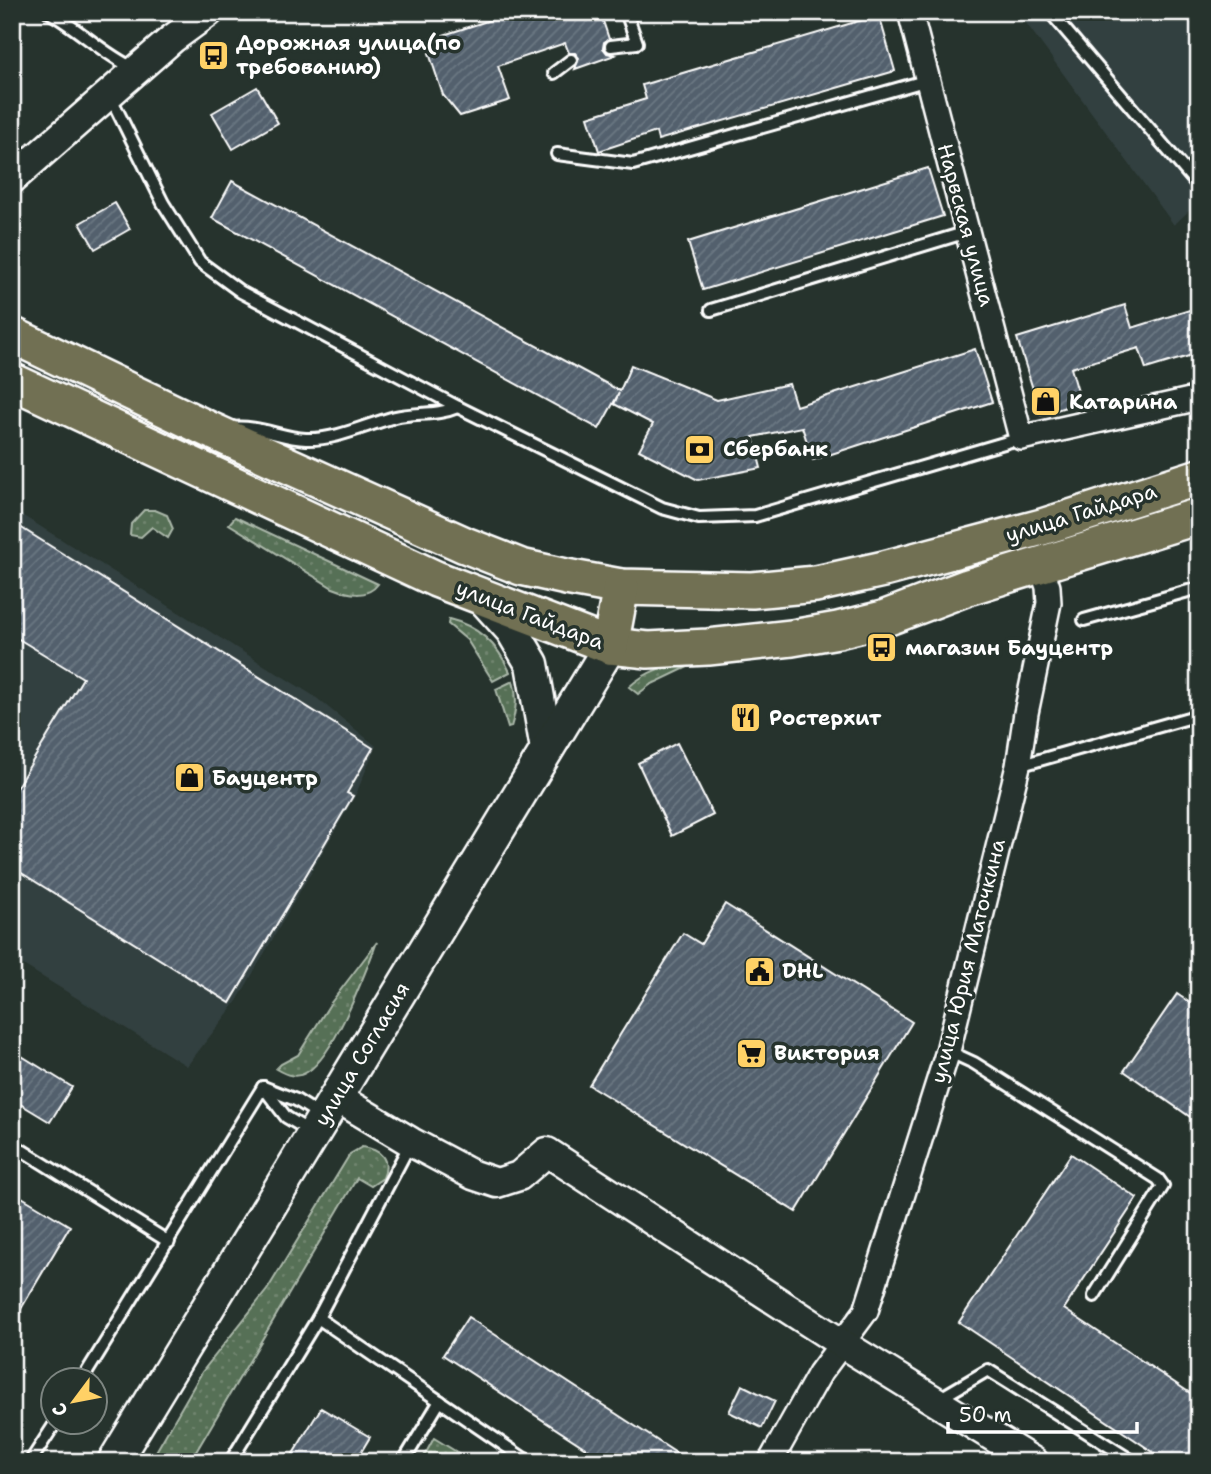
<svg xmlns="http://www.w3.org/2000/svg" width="1211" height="1474" viewBox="0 0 1211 1474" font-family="'Shantell Sans',sans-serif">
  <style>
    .built { fill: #334040 }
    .grass { fill: url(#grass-dots); stroke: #abb8aa; stroke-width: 2 }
    .building { fill: url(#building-hatch); stroke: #fff; stroke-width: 2 }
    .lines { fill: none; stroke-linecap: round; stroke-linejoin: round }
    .service-casing { stroke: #fff; stroke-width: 16 }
    .minor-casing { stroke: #fff; stroke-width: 28 }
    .tertiary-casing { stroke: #fff; stroke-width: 33 }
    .secondary-casing { stroke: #fff; stroke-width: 37 }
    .primary-casing { stroke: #fff; stroke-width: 40 }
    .service { stroke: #26332d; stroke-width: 10 }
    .minor { stroke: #26332d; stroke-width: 23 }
    .tertiary { stroke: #26332d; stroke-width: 28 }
    .secondary { stroke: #26332d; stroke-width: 32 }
    .primary { stroke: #716f52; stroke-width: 35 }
    .labels { text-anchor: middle; stroke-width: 7; stroke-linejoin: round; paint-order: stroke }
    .poi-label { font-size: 21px; font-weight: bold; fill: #fff; stroke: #26332d; text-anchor: start }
    .street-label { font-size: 21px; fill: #fff; stroke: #26332d }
  </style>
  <defs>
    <pattern id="grass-dots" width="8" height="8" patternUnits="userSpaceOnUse" patternTransform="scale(1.75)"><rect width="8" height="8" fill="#577056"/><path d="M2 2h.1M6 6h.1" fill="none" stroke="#70856f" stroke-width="1.8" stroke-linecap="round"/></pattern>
    <pattern id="building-hatch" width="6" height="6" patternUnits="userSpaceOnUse" patternTransform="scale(1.75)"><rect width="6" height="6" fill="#52606d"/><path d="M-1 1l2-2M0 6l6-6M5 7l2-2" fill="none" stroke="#6c7883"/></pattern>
  </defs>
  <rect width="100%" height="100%" fill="#26332d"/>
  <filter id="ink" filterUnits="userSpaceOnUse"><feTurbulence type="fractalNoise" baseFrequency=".0143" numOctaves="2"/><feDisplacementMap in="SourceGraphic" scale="14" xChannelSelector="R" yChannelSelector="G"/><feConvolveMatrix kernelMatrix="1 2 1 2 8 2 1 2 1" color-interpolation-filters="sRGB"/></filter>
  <g filter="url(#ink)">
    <g class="built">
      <path d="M1018,12H1199V212L1194,206L1174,225Z"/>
      <path d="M12,509L314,696L376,746L356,794L237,1001L187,1066L12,958V727L18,717L12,713Z"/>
    </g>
    <g class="grass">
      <path d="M144,510H155L167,515L173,529L168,538L152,527L141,537L130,535L131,524Z"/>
      <path d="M235,517L378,584C367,599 348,594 333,588L229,524Z"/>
      <path d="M449,619C478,626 498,645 510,672L493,681L467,640L448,624Z"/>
      <path d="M688,661L690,666L650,685L638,694L629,687C646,671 665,666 688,661Z"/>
      <path d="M513,681C518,697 516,711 511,727L508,728L496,689Z"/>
      <path d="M377,942C365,973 335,1055 307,1072C296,1079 286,1075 276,1069L281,1064L298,1055L330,1004Z"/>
      <path d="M362,1147C380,1149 391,1159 383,1178L371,1186L357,1178L190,1462H150L202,1372L267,1290L350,1154Z"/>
      <path d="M434,1438L473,1462H421Z"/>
    </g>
    <g class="building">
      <path d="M488,12H600L609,39L604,42L603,48L607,53L615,55L575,69L579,58L575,53H569L565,43L498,66L510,100L460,116L443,95L425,41L490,20Z"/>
      <path d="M879,15L895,71L658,140L656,132L599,151L588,117L646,99L642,85Z"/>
      <path d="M257,87L278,123L233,149L212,113Z"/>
      <path d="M928,168L943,216L703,290L688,242Z"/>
      <path d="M232,181L620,391L631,365L717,400L789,384L796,406L975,349L992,402L813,460L802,427L753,437L761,468L698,480L639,450L653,424L614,404L619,393L599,429L212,218Z"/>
      <path d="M115,203L130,229L95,249L80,223Z"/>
      <path d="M1125,305L1132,328L1199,307V353L1146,369L1139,348L1071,368L1081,402L1041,415L1017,338Z"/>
      <path d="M12,522L373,748L347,793L353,796L230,1003L12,867V795L83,678L12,635Z"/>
      <path d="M677,743L713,815L672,836L638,763Z"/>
      <path d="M725,904L912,1022L796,1212L589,1085L683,933L701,944Z"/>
      <path d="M1177,994L1199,1009V1123L1124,1071Z"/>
      <path d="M12,1050L72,1087L50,1122L12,1099Z"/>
      <path d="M1071,1154L1137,1198L1064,1309L1199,1399V1462H1168L959,1322Z"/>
      <path d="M20,1196L70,1226L12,1324V1209Z"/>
      <path d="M468,1317L690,1462H607L443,1355Z"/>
      <path d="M742,1385L775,1401L762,1428L729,1412Z"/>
      <path d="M321,1408L370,1437L355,1462H288Z"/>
    </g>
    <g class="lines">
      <defs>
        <g id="service">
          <path d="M49,12C79,29 103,54 135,69"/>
          <path d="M1050,12L1195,182L1199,179"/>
          <path d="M611,46L637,43L626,12"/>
          <path d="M554,73L571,60"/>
          <path d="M110,96L163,203L200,262L241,292L458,407L662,508L699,518L755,516L1021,438"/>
          <path d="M557,154L633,164L928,80"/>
          <path d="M711,310L967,232"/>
          <path d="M232,428C258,425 281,438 306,439C337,440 365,425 395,417C416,412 437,416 458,407"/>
          <path d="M1084,620L1199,588"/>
          <path d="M1018,766L1199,715"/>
          <path d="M948,1051L974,1063L1158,1179L1163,1186L1094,1296"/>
          <path d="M263,1087L286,1117L311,1132"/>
          <path d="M263,1087L296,1100L320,1115"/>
          <path d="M12,1144L169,1242"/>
          <path d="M318,1318L410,1144"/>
          <path d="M82,1380L263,1087"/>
          <path d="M937,1400L988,1370L1134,1462"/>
          <path d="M30,1462L56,1422"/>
          <path d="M230,1462L318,1318L529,1462"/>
          <path d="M403,1462L440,1401"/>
        </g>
        <g id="minor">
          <path d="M910,12L1021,438L1199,398"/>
          <path d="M770,1462L820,1373L866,1311L948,1051L1018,766L1026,713L1049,603L1048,587L1041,566"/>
        </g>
        <g id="tertiary">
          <path d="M12,179L172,39L209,12"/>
          <path d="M336,1097L411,1142L473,1175L497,1183L519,1176L547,1152L841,1343L1034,1462"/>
        </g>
        <g id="secondary">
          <path d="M483,598L512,630L532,664L547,749"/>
          <path d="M114,1462L610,646"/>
        </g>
        <g id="primary">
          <path d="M12,335L210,430L465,545L521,567L566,577L621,587L752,590L816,584L884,569L1042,527L1199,477"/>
          <path d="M12,381L436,579L610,646L648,650L708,647L792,638L838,630L883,619L968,587L1199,516"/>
          <path d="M610,646L621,587"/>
        </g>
      </defs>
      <use href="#service" class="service-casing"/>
      <use href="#minor" class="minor-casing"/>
      <use href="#tertiary" class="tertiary-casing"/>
      <use href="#secondary" class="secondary-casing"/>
      <use href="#primary" class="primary-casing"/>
      <use href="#service" class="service"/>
      <use href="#minor" class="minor"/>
      <use href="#tertiary" class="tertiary"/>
      <use href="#secondary" class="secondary"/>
      <use href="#primary" class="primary"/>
    </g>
  </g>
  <defs>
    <symbol id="bus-square" viewBox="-11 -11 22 22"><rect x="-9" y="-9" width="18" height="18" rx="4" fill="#ffd166" stroke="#26332d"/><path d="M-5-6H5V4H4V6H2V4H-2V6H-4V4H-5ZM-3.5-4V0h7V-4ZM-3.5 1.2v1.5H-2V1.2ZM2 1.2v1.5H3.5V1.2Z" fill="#111"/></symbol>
    <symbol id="shop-square" viewBox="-11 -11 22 22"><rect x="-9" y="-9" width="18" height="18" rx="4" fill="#ffd166" stroke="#26332d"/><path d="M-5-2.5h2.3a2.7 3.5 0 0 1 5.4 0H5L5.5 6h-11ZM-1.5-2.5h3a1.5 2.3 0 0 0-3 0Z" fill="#111"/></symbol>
    <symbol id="bank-square" viewBox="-11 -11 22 22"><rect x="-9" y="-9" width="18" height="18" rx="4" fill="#ffd166" stroke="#26332d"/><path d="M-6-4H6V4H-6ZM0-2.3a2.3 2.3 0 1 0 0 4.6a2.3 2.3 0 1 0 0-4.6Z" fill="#111"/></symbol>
    <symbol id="restaurant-square" viewBox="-11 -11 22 22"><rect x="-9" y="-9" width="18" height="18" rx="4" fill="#ffd166" stroke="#26332d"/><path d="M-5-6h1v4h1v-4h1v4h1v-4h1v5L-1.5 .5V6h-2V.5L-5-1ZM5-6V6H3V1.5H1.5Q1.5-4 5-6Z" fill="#111"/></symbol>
    <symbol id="civic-square" viewBox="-11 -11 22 22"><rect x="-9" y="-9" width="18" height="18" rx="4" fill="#ffd166" stroke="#26332d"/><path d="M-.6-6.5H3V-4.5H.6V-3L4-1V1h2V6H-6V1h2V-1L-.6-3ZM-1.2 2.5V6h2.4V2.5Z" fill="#111"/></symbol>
    <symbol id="supermarket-square" viewBox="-11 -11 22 22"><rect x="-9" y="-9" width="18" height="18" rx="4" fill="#ffd166" stroke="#26332d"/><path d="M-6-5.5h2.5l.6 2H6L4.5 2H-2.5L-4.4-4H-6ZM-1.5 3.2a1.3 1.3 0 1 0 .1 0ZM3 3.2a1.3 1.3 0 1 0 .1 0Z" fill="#111"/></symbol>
  </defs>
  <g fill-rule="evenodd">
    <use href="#bus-square" x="196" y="38" width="35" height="35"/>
    <use href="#shop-square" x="1028" y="384" width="35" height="35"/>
    <use href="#bank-square" x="682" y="432" width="35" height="35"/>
    <use href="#bus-square" x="864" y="630" width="35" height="35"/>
    <use href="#restaurant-square" x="728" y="700" width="35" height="35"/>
    <use href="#shop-square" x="172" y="760" width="35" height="35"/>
    <use href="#civic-square" x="742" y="954" width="35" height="35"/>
    <use href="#supermarket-square" x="734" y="1036" width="35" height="35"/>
  </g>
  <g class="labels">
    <g class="poi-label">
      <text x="236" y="50">Дорожная улица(по<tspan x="236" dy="24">требованию)</tspan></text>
      <text x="1069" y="409">Катарина</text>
      <text x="723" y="456">Сбербанк</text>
      <text x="905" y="655">магазин Бауцентр</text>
      <text x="769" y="725">Ростерхит</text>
      <text x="212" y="785">Бауцентр</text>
      <text x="782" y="978">DHL</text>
      <text x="774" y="1060">Виктория</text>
    </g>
    <g class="street-label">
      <text transform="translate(966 225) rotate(75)" y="7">Нарвская улица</text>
      <text transform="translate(1081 513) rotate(-17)" y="7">улица Гайдара</text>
      <text transform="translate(530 615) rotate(21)" y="7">улица Гайдара</text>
      <text transform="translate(968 961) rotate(-76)" y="7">улица Юрия Маточкина</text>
      <text transform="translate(362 1054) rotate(-59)" y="7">улица Согласия</text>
    </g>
  </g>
  <rect width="1211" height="1474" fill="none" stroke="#26332d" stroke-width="42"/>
  <rect x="21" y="21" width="1169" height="1432" fill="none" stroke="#fff" stroke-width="2.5" filter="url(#ink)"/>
  <g transform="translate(74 1401) rotate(238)"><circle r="33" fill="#26332d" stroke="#7d8581" stroke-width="2"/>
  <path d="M0-5L12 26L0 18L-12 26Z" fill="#ffd166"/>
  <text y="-10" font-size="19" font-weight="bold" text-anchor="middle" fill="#ffffff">С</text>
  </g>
  <path d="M948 1422v10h189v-10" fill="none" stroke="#ffffff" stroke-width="3.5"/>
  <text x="959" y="1422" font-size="21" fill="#ffffff" stroke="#26332d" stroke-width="5" paint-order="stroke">50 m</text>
</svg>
